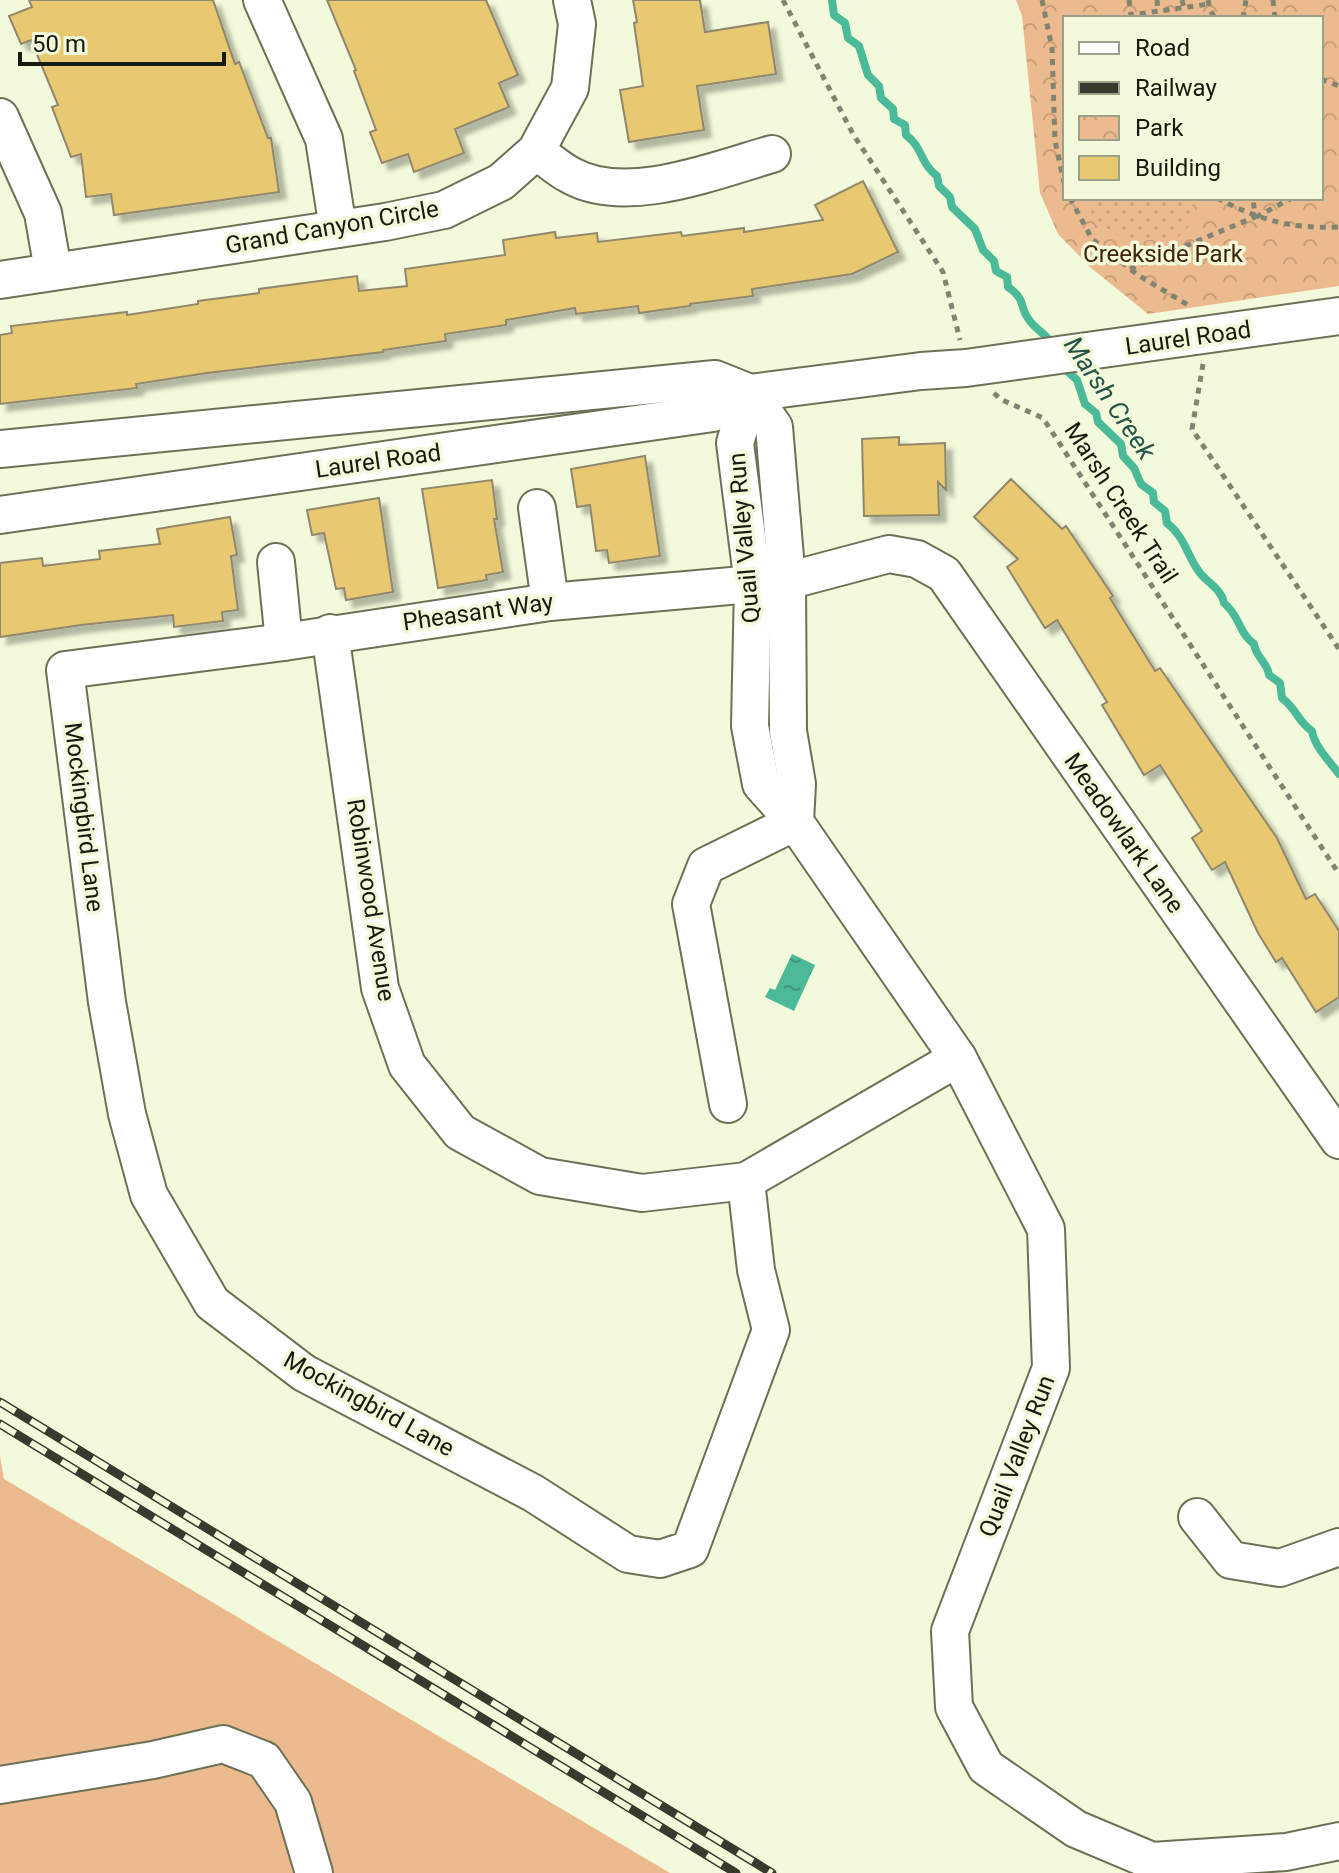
<svg xmlns="http://www.w3.org/2000/svg" width="1339" height="1873" viewBox="0 0 1339 1873" font-family="Roboto,sans-serif">
  <style>
    .grass { fill: #ebba8e }
    .park { fill: url(#park-crowns); fill-rule: evenodd }
    .garden { fill: url(#garden-dots) }
    .water { fill: url(#water-ripples) }
    .lines { fill: none; stroke-linecap: round; stroke-linejoin: round }
    .stream { stroke: #4aba99; stroke-width: 8 }
    .building { fill: #e8c871; stroke: #91876c; stroke-width: 2; filter: url(#shadow) }
    .minor-casing { stroke: #6c7156; stroke-width: 40 }
    .path { stroke: #808470; stroke-width: 5; stroke-dasharray: 6 6; stroke-linecap: butt }
    .minor { stroke: #fff; stroke-width: 36 }
    .rail-casing { stroke: #373a2c; stroke-width: 9 }
    .rail { stroke: #f3fadb; stroke-width: 6; stroke-dasharray: 18; stroke-linecap: butt }
    .labels { text-anchor: middle; stroke-width: 7; stroke-linejoin: round; paint-order: stroke }
    .street-label { font-size: 24px; fill: #181a0f; stroke: #f3fadb }
    .park-label { font-size: 24px; fill: #3e2307; stroke: #f3fadb }
    .water-label { font-size: 26px; font-style: italic; fill: #265446; stroke: #f3fadb }
  </style>
  <defs>
    <pattern id="park-crowns" width="20" height="18" patternUnits="userSpaceOnUse" patternTransform="scale(2)"><rect width="20" height="18" fill="#ebba8e"/><path d="M2 6a3 3 0 1 1 6 0M12 15a3 3 0 1 1 6 0" fill="none" stroke="#c99f79"/></pattern>
    <pattern id="garden-dots" width="8" height="8" patternUnits="userSpaceOnUse" patternTransform="scale(2)"><rect width="8" height="8" fill="#ebba8e"/><path d="M2 2h.1M6 6h.1" fill="none" stroke="#c99f79" stroke-width="1.8" stroke-linecap="round"/></pattern>
    <pattern id="water-ripples" width="26" height="14" patternUnits="userSpaceOnUse" patternTransform="scale(2)"><rect width="26" height="14" fill="#4aba99"/><path d="M2 4q2-2 4 0t4 0M15 11q2-2 4 0t4 0" fill="none" stroke="#3d967b"/></pattern>
    <filter id="shadow"><feDropShadow dx="7" dy="7" stdDeviation="2" flood-color="#0004"/></filter>
  </defs>
  <rect width="100%" height="100%" fill="#f3fadb"/>
  <path class="grass" d="M0,1457L4,1479L670,1873H0Z"/>
  <path class="park" d="M1016,0H1339V286L1148,314L1090,267L1058,234L1040,193L1022,16ZM1065,18H1321V198H1065Z"/>
  <path class="garden" d="M1086,198H1197L1190,209L1191,225L1178,237L1130,242L1112,232L1094,218Z"/>
  <path class="water" d="M792,954L815,965L794,1011L765,997L770,988L775,990Z"/>
  <g class="lines">
    <g class="stream">
      <path d="M832,0L834,15L845,23L848,38L859,46L868,75L879,86L881,98L893,109L894,119L905,125L906,135C923,148 920,163 937,176L939,186L950,197L952,207L975,229L983,250L994,261L996,271L1007,277L1008,287C1028,301 1018,307 1030,321C1037,331 1049,335 1052,347"/>
      <path d="M1064,363L1065,369L1077,380L1085,404L1096,413L1098,422L1121,444L1123,456L1134,468L1141,484L1153,493L1154,502L1165,511L1167,523C1185,537 1187,556 1200,573C1208,583 1222,590 1224,603C1240,616 1238,632 1254,644C1256,658 1267,661 1269,675L1280,683L1282,698C1296,708 1298,722 1312,731C1314,746 1331,763 1339,774"/>
    </g>
  </g>
  <g class="building">
    <path d="M29,0H213L235,64L239,62L268,138H271L279,192L114,215L111,194L86,197L81,154L71,157L52,107L58,105L31,40L21,44L9,16L32,7Z"/>
    <path d="M327,0H486L518,75L499,83L509,107L455,129L464,153L414,172L408,154L382,163L370,132L376,130L354,71L356,70Z"/>
    <path d="M633,0H700L705,32L768,22L776,74L697,86L704,130L629,142L620,90L643,86L634,23L637,22Z"/>
    <path d="M863,181L898,252L852,274L752,289L753,296L690,304V306L639,313L638,306L576,314L575,308L506,320V325L445,334L446,341L383,350V352L207,373L136,384L137,388L0,404V335L12,333L11,326L127,312V315L198,304V301L259,293V289L357,276L359,291L407,286L405,269L505,255L503,240L555,232L556,238L597,233L598,242L681,232L682,236L744,228V232L823,220L815,205Z"/>
    <path d="M899,437V445L945,443L946,490L938,482L939,515L864,516L862,439Z"/>
    <path d="M645,456L660,556L609,563L607,550L596,551L590,505L577,507L571,469Z"/>
    <path d="M1011,479L1062,529L1066,526L1113,596L1110,598L1155,671L1160,668L1277,838L1306,899L1315,894L1339,931V997L1316,1012L1282,958L1276,962L1258,933L1225,862L1212,870L1192,838L1202,831L1160,765L1144,775L1102,705L1107,702L1057,620L1045,628L1007,567L1018,559L974,517Z"/>
    <path d="M492,480L497,519H494L503,572L486,575L487,580L438,588L422,489Z"/>
    <path d="M379,498L393,592L346,600L344,588L336,589L324,533L312,535L307,510Z"/>
    <path d="M230,517L237,555L231,556L238,610L222,612L223,621L174,627L173,615L81,625L0,637V563L42,558L43,566L100,559L99,551L160,544L157,529Z"/>
  </g>
  <g class="lines">
    <defs>
      <g id="minor">
        <path d="M262,0L324,139L338,229"/>
        <path d="M0,117L43,213L53,270"/>
        <path d="M536,151C548,159 559,170 572,176C627,206 716,170 772,154"/>
        <path d="M0,280L385,222L444,210L501,182L536,151L570,88L577,24L572,0"/>
        <path d="M750,393L735,443L753,584L750,726L761,784L795,822L958,1058L1046,1229L1051,1368L950,1631L954,1707L986,1767L1076,1829L1152,1861L1286,1852L1339,1841"/>
        <path d="M750,393L774,427L787,581L788,731L797,784L795,822"/>
        <path d="M0,449L715,379L750,393"/>
        <path d="M537,508L550,602"/>
        <path d="M0,515L713,413L750,393L921,371L966,368L1339,316"/>
        <path d="M276,562L284,642"/>
        <path d="M330,633L380,988L407,1065L460,1132L540,1176L642,1193L746,1181L958,1058"/>
        <path d="M728,1104L691,904L706,866L795,822"/>
        <path d="M746,1181L756,1270L771,1330L690,1549L660,1559L628,1554L533,1493L304,1373L212,1303L149,1195L127,1114L107,1002L65,670L284,642L550,602L787,581L889,554L917,559L944,574L1339,1140"/>
        <path d="M1197,1517L1231,1560L1280,1568L1339,1547"/>
        <path d="M0,1785L153,1760L223,1744L264,1760L293,1802L314,1873"/>
      </g>
    </defs>
    <use href="#minor" class="minor-casing"/>
    <g class="path">
      <path d="M783,0L853,134L943,272L960,340"/>
      <path d="M1042,0L1052,48L1055,141L1065,187"/>
      <path d="M1129,0L1131,15L1209,4"/>
      <path d="M1157,0L1158,12"/>
      <path d="M1182,0L1184,8"/>
      <path d="M1208,0L1210,10L1215,18"/>
      <path d="M1273,0L1275,18"/>
      <path d="M1243,18L1246,0"/>
      <path d="M1321,79L1339,86"/>
      <path d="M1070,198L1092,239L1138,275L1188,305"/>
      <path d="M1217,198C1260,220 1290,229 1339,227"/>
      <path d="M1256,217L1292,198"/>
      <path d="M1130,269L1255,217L1253,198"/>
      <path d="M1203,364L1192,429L1339,649"/>
      <path d="M994,393L1000,399L1043,418L1339,874"/>
    </g>
    <use href="#minor" class="minor"/>
    <defs>
      <g id="rail">
        <path d="M0,1402L772,1873"/>
        <path d="M0,1424L736,1873"/>
      </g>
    </defs>
    <use href="#rail" class="rail-casing"/>
    <use href="#rail" class="rail"/>
  </g>
  <g class="labels">
    <g class="street-label">
      <text transform="translate(332 227) rotate(-10)" y="8">Grand Canyon Circle</text>
      <text transform="translate(1188 338) rotate(-8)" y="8">Laurel Road</text>
      <text transform="translate(378 461) rotate(-8)" y="8">Laurel Road</text>
      <text transform="translate(1121 503) rotate(57)" y="8">Marsh Creek Trail</text>
      <text transform="translate(744 538) rotate(-95)" y="8">Quail Valley Run</text>
      <text transform="translate(478 612) rotate(-8)" y="8">Pheasant Way</text>
      <text transform="translate(84 817) rotate(83)" y="8">Mockingbird Lane</text>
      <text transform="translate(1124 833) rotate(55)" y="8">Meadowlark Lane</text>
      <text transform="translate(371 900) rotate(81)" y="8">Robinwood Avenue</text>
      <text transform="translate(369 1404) rotate(29)" y="8">Mockingbird Lane</text>
      <text transform="translate(1017 1456) rotate(-69)" y="8">Quail Valley Run</text>
    </g>
    <g class="park-label">
      <text x="1163" y="262">Creekside Park</text>
    </g>
    <g class="water-label">
      <text transform="translate(1110 398) rotate(56)" y="9">Marsh Creek</text>
    </g>
  </g>
  <rect x="1063" y="16" width="260" height="184" fill="#f3fadb" stroke="#9ba089" stroke-width="2"/>
  <rect x="1079" y="42" width="40" height="12" fill="#ffffff" stroke="#9ba089" stroke-width="2"/>
  <text x="1135" y="56" font-size="24" fill="#181a0f">Road</text>
  <rect x="1079" y="82" width="40" height="12" fill="#373a2c" stroke="#9ba089" stroke-width="2"/>
  <text x="1135" y="96" font-size="24" fill="#181a0f">Railway</text>
  <rect x="1079" y="116" width="40" height="24" fill="url(#park-crowns)" stroke="#9ba089" stroke-width="2"/>
  <text x="1135" y="136" font-size="24" fill="#181a0f">Park</text>
  <rect x="1079" y="156" width="40" height="24" fill="#e8c871" stroke="#9ba089" stroke-width="2"/>
  <text x="1135" y="176" font-size="24" fill="#181a0f">Building</text>
  <path d="M20 52v12h204v-12" fill="none" stroke="#181a0f" stroke-width="4"/>
  <text x="32" y="52" font-size="24" fill="#181a0f" stroke="#f3fadb" stroke-width="6" paint-order="stroke">50 m</text>
</svg>
